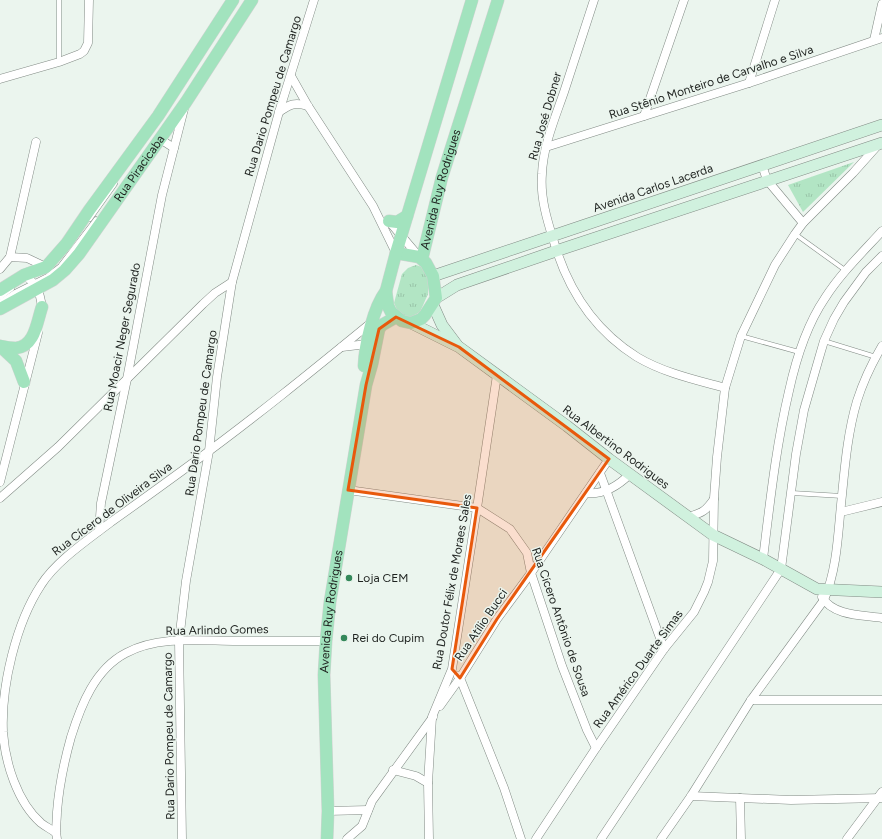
<svg xmlns="http://www.w3.org/2000/svg" width="882" height="839" viewBox="0 0 882 839" font-family="Figtree,sans-serif">
  <style>
    .park { fill: url(#park-tufts) }
    .lines { fill: none; stroke-linecap: round; stroke-linejoin: round }
    .lane-casing { stroke: #828b85; stroke-width: 5 }
    .street-casing { stroke: #828b85; stroke-width: 9 }
    .secondary-casing { stroke: #828b85; stroke-width: 12 }
    .primary-casing { stroke: #d2d3d2; stroke-width: 13 }
    .lane { stroke: #fff; stroke-width: 4 }
    .street { stroke: #fff; stroke-width: 8 }
    .secondary { stroke: #d0f1de; stroke-width: 11 }
    .primary { stroke: #a2e3be; stroke-width: 12 }
    .marked { fill: #e8590c; fill-opacity: 0.2; stroke: #e8590c; stroke-width: 3; stroke-linejoin: round }
    .poi-dot { fill: #34885a; stroke: #ebf5ee; stroke-width: 1.5 }
    .labels { text-anchor: middle; stroke-width: 3; stroke-linejoin: round; paint-order: stroke }
    .street-label { font-size: 12px; fill: #1e221f; stroke: #ebf5ee }
    .poi-label { font-size: 12px; fill: #1e221f; stroke: #ebf5ee; text-anchor: start }
  </style>
  <defs>
    <pattern id="park-tufts" width="24" height="20" patternUnits="userSpaceOnUse"><rect width="24" height="20" fill="#b2e5c4"/><path d="M3 7l-1-3M5 7V3M7 7l1-3M15 17l-1-3M17 17v-4M19 17l1-3" fill="none" stroke="#99c4a8"/></pattern>
  </defs>
  <rect width="100%" height="100%" fill="#ebf5ee"/>
  <g class="park">
    <path d="M854,162L803,212L788,185Z"/>
    <path d="M416,265L425,268L428,280V294L420,312L413,316L406,318L398,312L394,303L402,274L408,268Z"/>
  </g>
  <g class="lines">
    <defs>
      <g id="lane">
        <path d="M59,0V62"/>
        <path d="M90,219L115,184"/>
        <path d="M795,234L845,270"/>
        <path d="M0,298L12,289"/>
        <path d="M0,302L15,292L47,276L60,266L96,219"/>
        <path d="M741,336L799,352"/>
        <path d="M824,341L876,357"/>
        <path d="M792,493L842,496"/>
      </g>
      <g id="street">
        <path d="M594,0C584,31 574,61 564,92C555,118 543,146 542,174C540,197 547,220 554,242C568,290 594,330 637,357C664,373 696,380 725,388"/>
        <path d="M874,40L882,4"/>
        <path d="M291,76L308,106L373,206L396,253"/>
        <path d="M0,79L59,62L80,54L84,51L88,43L89,0"/>
        <path d="M749,83L775,0"/>
        <path d="M279,112C290,104 295,102 308,106"/>
        <path d="M644,116L684,0"/>
        <path d="M160,139L174,148"/>
        <path d="M546,147L749,83L882,38"/>
        <path d="M762,165L767,180L803,223"/>
        <path d="M388,220L421,259"/>
        <path d="M10,257L27,258L46,267"/>
        <path d="M0,269L10,257L36,142"/>
        <path d="M24,275C37,283 43,298 41,312"/>
        <path d="M342,347L367,344"/>
        <path d="M600,473L664,649"/>
        <path d="M0,482L38,333"/>
        <path d="M348,490L477,508L510,529L527,553L531,573L562,666L587,730L596,748"/>
        <path d="M586,493C603,495 618,486 630,474"/>
        <path d="M0,498L58,447L203,304L215,293L232,282"/>
        <path d="M841,512L882,502"/>
        <path d="M688,517C702,513 706,511 714,499"/>
        <path d="M99,531L101,503L127,379L162,195L184,109"/>
        <path d="M763,559C770,502 776,446 789,391C796,359 806,326 825,298C841,273 862,253 882,231"/>
        <path d="M822,597C833,616 862,615 882,618"/>
        <path d="M458,676L460,678L504,788L521,839"/>
        <path d="M751,700H882"/>
        <path d="M440,706L460,678L497,619L531,573L609,459"/>
        <path d="M393,770L416,776L428,783"/>
        <path d="M691,796L791,800L882,798"/>
        <path d="M740,798L741,839"/>
        <path d="M328,811L368,810"/>
        <path d="M56,833C51,829 46,827 41,823C17,802 5,762 3,732C1,686 16,623 41,585C56,561 89,539 111,522C138,503 164,484 190,465C252,420 312,371 372,322"/>
        <path d="M57,839C55,830 57,821 57,812C59,786 64,762 71,737C81,705 95,669 126,653C159,635 202,641 237,641C267,641 296,641 326,641"/>
        <path d="M182,839L179,641L186,581L209,451L217,377L232,282L279,112L314,0"/>
        <path d="M347,839L362,826L372,801L433,717"/>
        <path d="M429,839L428,783L432,717L452,669L477,508L497,375"/>
        <path d="M536,839L596,748L664,649L694,612L704,592L708,582L713,561L714,498L717,457L725,388L741,336L775,265L795,234L803,223L853,173L878,145"/>
        <path d="M601,839L781,569L796,454L804,410L819,358L824,341L834,319L844,302L866,272L882,256"/>
        <path d="M661,839L691,796L751,700L824,600C838,567 838,530 842,495C845,464 848,431 857,401C863,382 872,363 882,346"/>
        <path d="M847,839L882,792"/>
      </g>
      <g id="secondary">
        <path d="M433,276L882,125"/>
        <path d="M436,298L457,285L556,251L882,143"/>
        <path d="M433,305L442,325L457,345"/>
        <path d="M411,323L459,347L567,426L609,459L713,535L763,559L817,589L882,592"/>
      </g>
      <g id="primary">
        <path d="M389,221L397,222L407,216"/>
        <path id="s1" d="M422,259L442,177L498,0"/>
        <path d="M0,290L24,275L46,267L67,243L90,209L158,116L233,0"/>
        <path d="M386,291L388,306L391,312L402,321L411,323L421,319L425,315L436,298L433,276L426,263L419,257L396,253"/>
        <path id="s2" d="M0,309L53,280L65,270L79,254L186,102L252,0"/>
        <path d="M0,346C5,347 11,348 16,348C35,347 37,321 42,307"/>
        <path d="M0,346L16,361L24,382"/>
        <path d="M364,366C365,345 373,308 386,291L396,253L472,0"/>
        <path id="s3" d="M327,839L328,811L324,675L326,641L330,602L366,385L372,364L379,329L382,325L396,317"/>
      </g>
    </defs>
    <use href="#lane" class="lane-casing"/>
    <use href="#street" class="street-casing"/>
    <use href="#secondary" class="secondary-casing"/>
    <use href="#primary" class="primary-casing"/>
    <use href="#lane" class="lane"/>
    <use href="#street" class="street"/>
    <use href="#secondary" class="secondary"/>
    <use href="#primary" class="primary"/>
  </g>
  <path class="marked" d="M396,317L459,347L609,459L497,619L460,678L452,669L477,508L348,490L366,385L379,329Z"/>
  <g class="poi-dot">
    <circle cx="349" cy="578" r="4"/>
    <circle cx="344" cy="638" r="4"/>
  </g>
  <g class="labels">
    <g class="street-label">
      <text transform="translate(711 82) rotate(-18)" y="4">Rua Stênio Monteiro de Carvalho e Silva</text>
      <text transform="translate(273 96) rotate(-73)" y="4">Rua Dario Pompeu de Camargo</text>
      <text transform="translate(545 116) rotate(-74)" y="4">Rua José Dobner</text>
      <text dy="4" stroke="none"><textPath href="#s2" startOffset="202">Rua Piracicaba</textPath></text>
      <text transform="translate(653 188) rotate(-19)" y="4">Avenida Carlos Lacerda</text>
      <text dy="4" stroke="none"><textPath href="#s1" startOffset="72">Avenida Ruy Rodrigues</textPath></text>
      <text transform="translate(122 337) rotate(-79)" y="4">Rua Moacir Neger Segurado</text>
      <text transform="translate(201 413) rotate(-82)" y="4">Rua Dario Pompeu de Camargo</text>
      <text transform="translate(616 447) rotate(37)" y="4">Rua Albertino Rodrigues</text>
      <text transform="translate(112 509) rotate(-37)" y="4">Rua Cícero de Oliveira Silva</text>
      <text transform="translate(452 582) rotate(-80)" y="4">Rua Doutor Félix de Moraes Sales</text>
      <text dy="4" stroke="none"><textPath href="#s3" startOffset="228">Avenida Ruy Rodrigues</textPath></text>
      <text transform="translate(561 622) rotate(71)" y="4">Rua Cícero Antônio de Sousa</text>
      <text transform="translate(481 625) rotate(-56)" y="4">Rua Atílio Bucci</text>
      <text transform="translate(217 630) rotate(-1)" y="4">Rua Arlindo Gomes</text>
      <text transform="translate(638 669) rotate(-54)" y="4">Rua Américo Duarte Simas</text>
      <text transform="translate(169 736) rotate(-91)" y="4">Rua Dario Pompeu de Camargo</text>
    </g>
    <g class="poi-label">
      <text x="357" y="582">Loja CEM</text>
      <text x="352" y="642">Rei do Cupim</text>
    </g>
  </g>
</svg>
